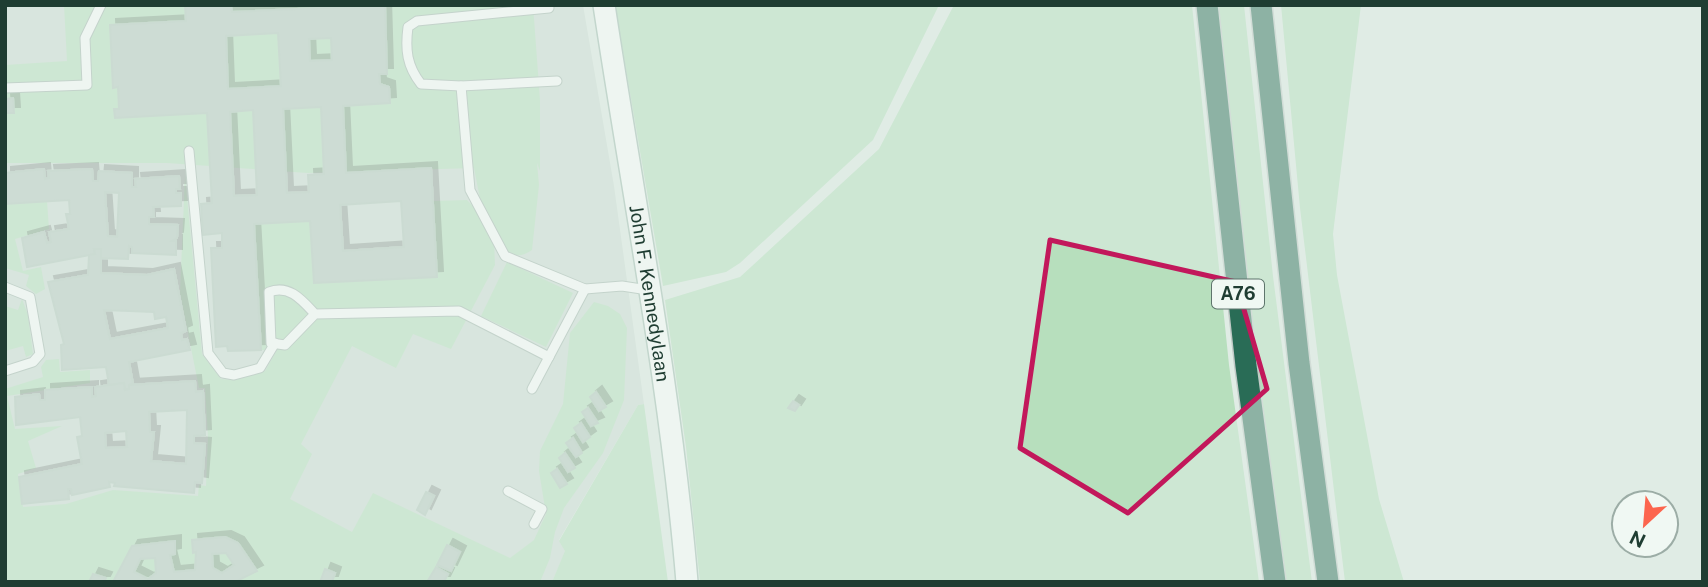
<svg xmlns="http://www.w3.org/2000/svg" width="1708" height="587" viewBox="0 0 1708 587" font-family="'Public Sans',sans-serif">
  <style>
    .built { fill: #cedcd4 }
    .green { fill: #b7dfbd }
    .building { fill: #b5c7be; stroke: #b2c6bb; stroke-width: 2; fill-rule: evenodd; filter: url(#shadow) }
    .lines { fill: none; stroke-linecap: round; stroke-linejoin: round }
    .lane-casing { stroke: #a2b4ac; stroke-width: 11 }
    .secondary-casing { stroke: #a0bbaf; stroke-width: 24 }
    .highway-casing { stroke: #c0c9c6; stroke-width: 24 }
    .lane { stroke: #fff; stroke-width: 9 }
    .secondary { stroke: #fff; stroke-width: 21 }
    .highway { stroke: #296c56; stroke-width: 21 }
    .marked { fill: none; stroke: #c2185b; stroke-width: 5; stroke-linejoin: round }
    .labels { text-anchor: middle; stroke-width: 5; stroke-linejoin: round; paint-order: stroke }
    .shield { fill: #f0f8f3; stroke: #5e756c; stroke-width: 2 }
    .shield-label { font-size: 18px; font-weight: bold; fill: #1f3d32 }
    .street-label { font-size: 19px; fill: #1f3d32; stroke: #f0f8f3 }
  </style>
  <defs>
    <filter id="shadow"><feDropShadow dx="6" dy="-6" stdDeviation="0" flood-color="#0004"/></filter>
  </defs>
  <rect width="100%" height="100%" fill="#e0ece5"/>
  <path class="built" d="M5,5H583L614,186L644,404L638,405L559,540L566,551L552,582H5Z"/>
  <g class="green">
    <path d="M64,5H533L540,100V171L537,163L539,185L532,250C517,261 504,253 494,241L495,265L451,349L413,334L396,368L352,346L301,444L312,454L290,499L352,532L373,493L510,558L534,540L546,514L539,471L540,451L563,404L570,333L594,302L608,306L620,314L627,328L624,400L603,453L564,508L555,532L550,558L540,582H5V389L43,377L41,367L46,360L59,359L60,372L90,370V383L7,396L15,429L62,426L28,441L36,468L18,474L23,507L66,504L113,490L198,496L199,485L206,486L208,437L205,388H199L180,293L185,176L202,354L221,379L233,380L265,371L277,350H261L254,224L310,221L314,283L436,276L432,201L467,200L475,208L482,209L474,168L308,173L167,163H5V65L67,61Z"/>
    <path d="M615,5H939L873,140L740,263L726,272L663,286Z"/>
    <path d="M954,5H1192L1229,365L1259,582H700L686,447L665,300L740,277L879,149Z"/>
    <path d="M1218,5H1244L1273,276L1312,582H1285L1233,169Z"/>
    <path d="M1281,5H1361L1333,234L1337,275L1379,499L1404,582H1345L1300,208Z"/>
    <path d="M47,201L49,229L15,239L23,271L41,267L45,289L36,294L26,286L29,275L5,268V204Z"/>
    <path d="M507,262L573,293L546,347L481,316Z"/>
    <path d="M22,299L28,315L33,354L26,357L23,346L5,351V306L18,310Z"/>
    <path d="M644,404L668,582H552L565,551L559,541L638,405Z"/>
  </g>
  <g class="building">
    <path d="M185,5H224L231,6L232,12L385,5L387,74H379L380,84L389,87L390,103L343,106L346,173L431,168L437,277L314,283L310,221L254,224L261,350L228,351L227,346L216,347L211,248H222V233L203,235L201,204L212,203L207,113L115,118L114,109H119L118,87L113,88L110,25L186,21ZM278,33L281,86L228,89L226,36ZM331,38L332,60L310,61L309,39ZM321,107L324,174L308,175L309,192L287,193L283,109ZM253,110L257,195L234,196L230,112ZM401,201L404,247L343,251L340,205Z"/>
    <path d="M13,98L14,113H6L5,99Z"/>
    <path d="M44,169L45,179L49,178L48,171L92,169L93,181H98L99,171L132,173V187H136L135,179L179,176L180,189H176V193H181V206L153,207L154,217H149V224L178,225L177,238L172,241H176V255L132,253V247L129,246L128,259L100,258L101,249H94L95,254L27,267L22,238L44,232L47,243L51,242L49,232L69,229L66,214H70L69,200L5,204V173ZM105,192L119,193L117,237L108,236Z"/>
    <path d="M94,249H101V273L147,275L174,269L186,331L181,333L182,340L187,339L190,350L129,362L133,384L129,385V389L125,390L124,383L109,385L106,367L62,370L61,345L64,344L48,282L88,275L89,255L95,254ZM104,310L154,312L155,319L166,317L168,328L110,339Z"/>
    <path d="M195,381L196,392L203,391L205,435L194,436V443L205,444L202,483L195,482L194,493L114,486L115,483L109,482L110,487L72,495L71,489H68L69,499L22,504L19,477L82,464L77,437L82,436L80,417L16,425L15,397L39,394L40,400H45V390L92,387V397L96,396L95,387L124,383L125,390L129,389V385ZM187,410L186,464L151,461L154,432H150L149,412ZM126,431L127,447L106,448L105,433Z"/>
    <path d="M596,392L606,407L599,411L590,397Z"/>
    <path d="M793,401L799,405L795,411L788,408Z"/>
    <path d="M588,408L598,423L591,426L582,412Z"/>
    <path d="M581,423L590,437L583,442L574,428Z"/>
    <path d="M573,438L582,453L576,457L566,443Z"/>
    <path d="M565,453L575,468L568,472L559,458Z"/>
    <path d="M557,469L567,484L560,488L551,473Z"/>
    <path d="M426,492L434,496L425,515L417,510Z"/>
    <path d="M225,537L238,543L257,571L235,582H113L132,546L175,541V554L170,555L174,572L195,570L196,552L193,553L192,540ZM226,553L234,565L222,573L213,568L212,554ZM155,558L156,573L148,579L134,572L140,559Z"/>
    <path d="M447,545L460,552L451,571L437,565Z"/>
    <path d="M436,567L448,574L444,582H427Z"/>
    <path d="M325,569L335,573L332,582H320Z"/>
    <path d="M93,574L106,578L104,582H89Z"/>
  </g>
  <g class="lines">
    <defs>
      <g id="lane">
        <path d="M549,8L417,21L408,27C405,50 407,66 421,84L461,86L557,81"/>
        <path d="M461,86L470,190L505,256L585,289L622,286L648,290"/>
        <path d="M5,88L87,85L85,38L101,5"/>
        <path d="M189,151L208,353L223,373L234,375L260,368L275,343"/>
        <path d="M5,287L30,297L40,354L33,362L5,371"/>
        <path d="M315,314L285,345L271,343L269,292C289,284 302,300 315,314L459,311L549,357"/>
        <path d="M532,389L585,289"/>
        <path d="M508,491L542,509L534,524"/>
      </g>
      <g id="secondary">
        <path id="s1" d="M604,5C633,197 671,389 687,582"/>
      </g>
      <g id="highway">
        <path d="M1207,5L1246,366L1275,582"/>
        <path d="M1261,5L1299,363L1328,582"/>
      </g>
    </defs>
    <use href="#lane" class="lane-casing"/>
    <use href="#secondary" class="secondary-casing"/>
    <use href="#highway" class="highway-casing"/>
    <use href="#lane" class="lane"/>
    <use href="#secondary" class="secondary"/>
    <use href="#highway" class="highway"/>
  </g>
  <path d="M0 0H1708V587H0ZM1050,240L1236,282L1267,389L1128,513L1020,448Z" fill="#e0ece5" fill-opacity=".55" fill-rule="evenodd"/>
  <path class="marked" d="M1050,240L1236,282L1267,389L1128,513L1020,448Z"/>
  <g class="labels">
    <rect class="shield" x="1212" y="279.5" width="52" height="29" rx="5"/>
    <g class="shield-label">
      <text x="1238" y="300">A76</text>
    </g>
    <g class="street-label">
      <text dy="7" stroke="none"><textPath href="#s1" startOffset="292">John F. Kennedylaan</textPath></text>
    </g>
  </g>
  <rect width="1708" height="587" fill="none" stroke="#1f3d32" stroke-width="14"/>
  <g transform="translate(1645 524) rotate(206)"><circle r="33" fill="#f0f8f3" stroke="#9cada6" stroke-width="2"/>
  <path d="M0-5L12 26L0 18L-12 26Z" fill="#fc654e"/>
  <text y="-10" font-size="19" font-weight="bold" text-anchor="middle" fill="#1f3d32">N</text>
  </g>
</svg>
